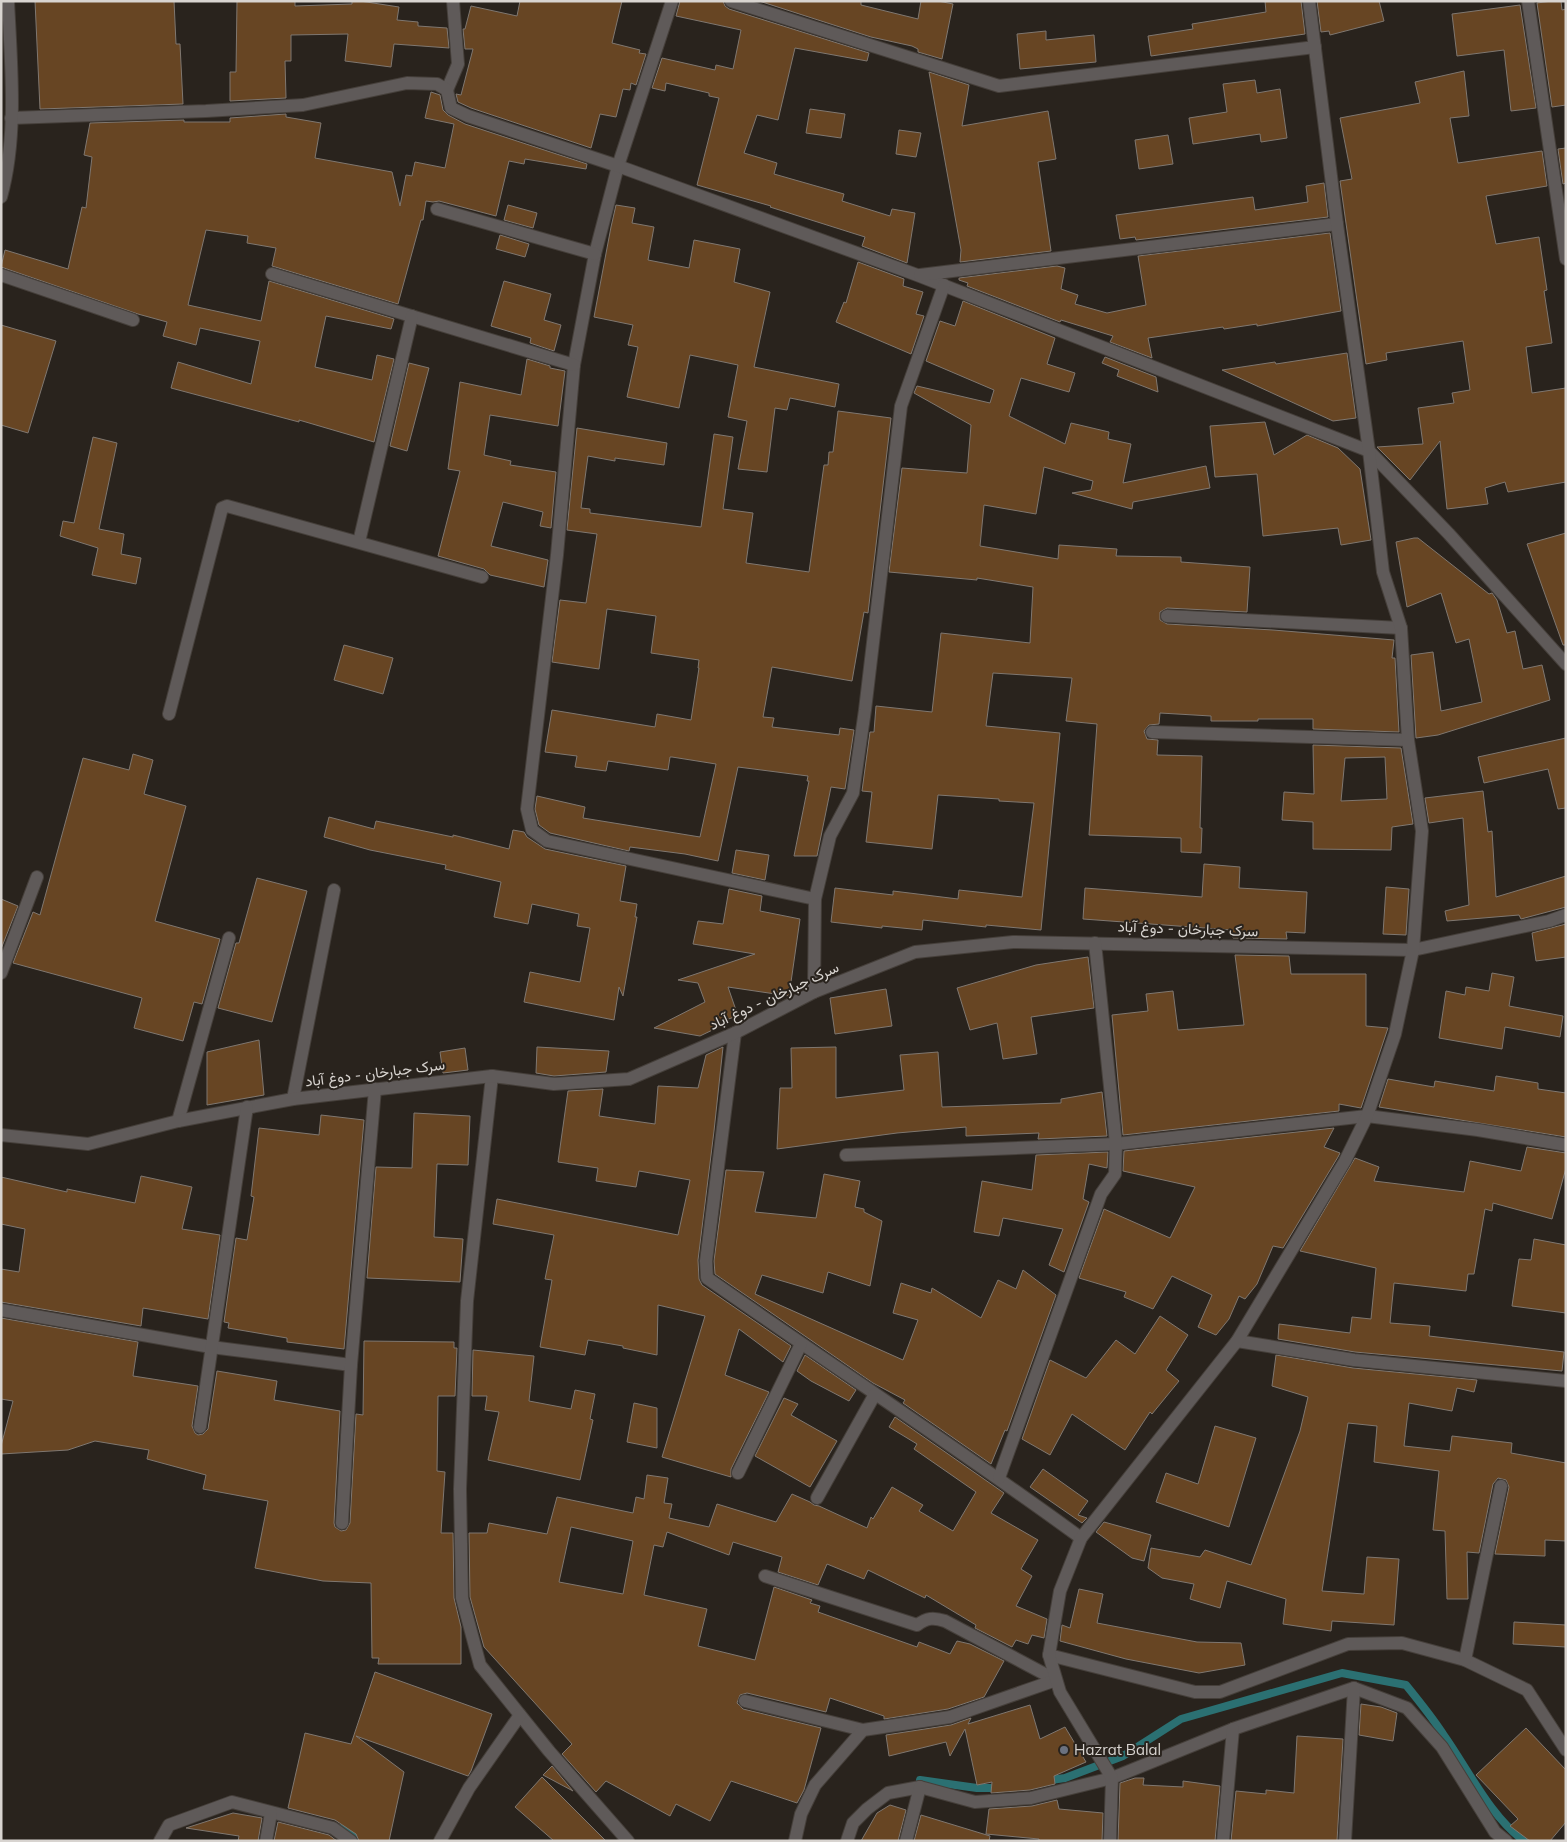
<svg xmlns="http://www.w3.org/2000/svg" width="1567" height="1842" viewBox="0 0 1567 1842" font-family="Mulish,Vazirmatn,sans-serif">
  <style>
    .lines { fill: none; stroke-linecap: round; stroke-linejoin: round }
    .stream { stroke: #2b7072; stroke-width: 8 }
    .building { fill: #674523; stroke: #7f7770; fill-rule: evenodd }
    .street-casing { stroke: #453f3a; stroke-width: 14 }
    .street { stroke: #5f5a59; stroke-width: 12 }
    .worship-dot { fill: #6b7280; stroke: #29231d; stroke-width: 2 }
    .labels { text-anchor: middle; stroke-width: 4; stroke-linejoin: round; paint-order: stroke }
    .street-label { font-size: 15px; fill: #d8d4d0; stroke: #29231d }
    .poi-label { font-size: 15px; fill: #d8d4d0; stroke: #29231d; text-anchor: start }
  </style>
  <rect width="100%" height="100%" fill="#29231d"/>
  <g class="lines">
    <g class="stream">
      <path d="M920,1780L977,1788H1001"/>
      <path d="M1044,1781L1065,1778L1123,1756L1181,1719L1342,1673L1406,1685C1419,1701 1432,1717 1443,1734C1468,1769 1489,1815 1524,1841"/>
      <path d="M339,1828L364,1837"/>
    </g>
  </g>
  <g class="building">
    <path d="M35,1H174L176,44H180L183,104L40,109Z"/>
    <path d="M237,1H295V6L352,4V1H360L399,7L397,20L418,22V26L447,28L449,48L394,44L391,67L345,61L348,34L291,35V61H285L286,98L230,101V72H236Z"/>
    <path d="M520,1H622L612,43L640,50L639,53L646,54L636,85L631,83L630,90L623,89L616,117L600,114L591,148L471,108L458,102L456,94L461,95L473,49H465L463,29H465L471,6L517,16Z"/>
    <path d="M680,1H723L725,6L729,9L869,53L867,61L795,48L778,120L757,115L744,153L777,163L774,174L844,194L842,201L890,216L892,209L915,213L907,263L862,246L865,237L770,207L771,206L697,185L719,98L709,96V93L666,83L665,91L652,88L662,58L715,70L716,65L733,69L741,30L676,16Z"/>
    <path d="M759,1H861V5L918,19L921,1H938L953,4L942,59L918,52V49L912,46L871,37Z"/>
    <path d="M1265,1H1301L1305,34L1151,56L1148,36L1193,29L1192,24L1266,12Z"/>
    <path d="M1317,1H1379L1384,21L1330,35L1329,31L1321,32Z"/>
    <path d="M1552,1H1561L1562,10L1566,9V105L1552,107L1537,3Z"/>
    <path d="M1520,5L1536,108L1511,111L1504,50L1457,56L1452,14Z"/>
    <path d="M1046,31V40L1094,35L1096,62L1020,69L1017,34Z"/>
    <path d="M1464,71L1469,116L1450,118L1458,163L1542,151L1547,186L1486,196L1496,244L1539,237L1547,290L1544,291L1552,343L1526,347L1532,393L1566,388V482L1508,492L1505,482L1485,488L1488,504L1447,509L1440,441L1410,480L1377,447L1423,444L1418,408L1454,403L1452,393L1470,390L1463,341L1386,353L1387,360L1366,364L1340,181L1352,179L1340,118L1420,103L1415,82Z"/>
    <path d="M929,72L969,85L962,126L1048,111L1056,159L1038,162L1051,251L960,262L961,250Z"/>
    <path d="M1255,80L1257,93L1280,89L1287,138L1261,142L1260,134L1193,144L1189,118L1227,112L1223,84Z"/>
    <path d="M431,92L440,95L443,110L448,115L465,124L587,164L586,169L525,159L524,164L509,161L496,216L439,201L433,202L426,201L423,220H421L398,304L272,266L276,248L247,243L248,236L206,230L188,305L261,321L269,281L394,319L391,329L326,316L315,367L372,380L377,355L394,359L374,442L299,420V422L171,388L178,362L251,384L260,341L200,328L196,345L163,336L167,322L138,314L1,267L5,250L68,269L82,207L86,208L92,157L84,155L90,123L184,120V122H230V118L286,114V117L321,123L315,158L392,172L400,206L406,175L412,176L415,162L445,168L454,124L425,118Z"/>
    <path d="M810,109L845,114L841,138L806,133Z"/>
    <path d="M899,130L921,133L916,157L896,154Z"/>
    <path d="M1168,135L1173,164L1139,169L1135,140Z"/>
    <path d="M1566,148V183L1563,184L1558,149Z"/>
    <path d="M1324,183L1328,217L1136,240L1135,237L1120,239L1116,215L1253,197L1255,210L1308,202L1306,186Z"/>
    <path d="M508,205L537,213L533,228L504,220Z"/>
    <path d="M616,205L635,208L632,223L654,227L648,260L689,268L694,240L740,249L734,282L770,292L754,367L839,384L835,407L790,398L787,410L775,408L767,472L738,469L747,421L728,417L738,365L690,355L679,408L627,397L638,347L628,345L633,325L594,317L611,227Z"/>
    <path d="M1330,233L1341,311L1257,326V324L1224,329L1223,327L1148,338L1152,358L1110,342L1113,336L1061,320L1060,322L967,286L968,283L959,280V278L1057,266L1065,268L1061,289L1078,295L1075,304L1107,313L1146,305L1138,256Z"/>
    <path d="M500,235L529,244L525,257L496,249Z"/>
    <path d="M858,262L904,279L903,286L923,292L916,314L924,316L911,354L836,322L844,302L846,303Z"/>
    <path d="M504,281L551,294L544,320L561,325L554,351L530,343L531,338L491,326Z"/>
    <path d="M963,301L1055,338L1047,364L1075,373L1069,392L1021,378L1009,416L1065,444L1071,423L1109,432L1108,439L1131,444L1123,483L1206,466L1210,488L1133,502L1132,509L1072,493L1091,490L1093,481L1044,467L1036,514L984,505L980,546L1058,559L1059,545L1117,549L1116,556L1181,557V562L1250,567L1247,612L1167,608L1160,612V620L1167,624L1273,630L1394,640L1392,658H1395L1399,732L1313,729V719H1258V721H1211V716L1160,713L1159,724L1149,725L1144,731L1147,739L1158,740L1157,755L1202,756L1200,828H1202L1201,853L1181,852V838L1089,835L1097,724L1066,721L1072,678L993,673L986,726L1060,733L1041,930L986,925V927L923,920L922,930L882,926V928L831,922L835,888L893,895V891L958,899L959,890L1022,897L1034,803L999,801V799L938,795L932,849L866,842L872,792L862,791L870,732H874L876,706L932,712L941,633L1030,643L1033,587L977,578V580L889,572L902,468L967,473L971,425L914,393L917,386L990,403L994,390L926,361L940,321L955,326Z"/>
    <path d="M1,325L56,341L28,433L1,425Z"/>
    <path d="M1347,353L1356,418L1333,421L1222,370L1275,362L1276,364Z"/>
    <path d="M1105,357L1156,377L1158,392L1117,376L1119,370L1102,363Z"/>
    <path d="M527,359L550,366V368L565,371L558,426L490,415L484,455L511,461L510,465L556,472L551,528L540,526L543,512L503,502L491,546L548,560L544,587L490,575L484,569L438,556L460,471L448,469L460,382L521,395Z"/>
    <path d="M409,363L429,368L407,451L390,446Z"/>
    <path d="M838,411L891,418L868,613L864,612L852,681L772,667L763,717L774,718L772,727L839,735L840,728L854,730L845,789L831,787L817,856H794L809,781H807L808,776L738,767L718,861L685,854L630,847L629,851L550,833L539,825L535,809L537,796L585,807L583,818L700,837L716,764L672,757H670L668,770L608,761L606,771L575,767L577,756L545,752L552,710L655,727L657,714L691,720L699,668H698L699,660L651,653L656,616L607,609L599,669L552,662L560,600L586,603L597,534L567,530L577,428L667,443L664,465L615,458V461L588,456L581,508L590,509V513L701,527L714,434L733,437L723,509L753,513L746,563L809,572L824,465H828L829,452H833Z"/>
    <path d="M1265,422L1274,455L1307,435L1338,448L1360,469L1371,540L1341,545L1338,528L1263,536L1257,474L1215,477L1210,426Z"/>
    <path d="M93,437L117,443L99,529L124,534L121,554L141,558L136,584L92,575L98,548L60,536L63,521L74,523Z"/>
    <path d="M1566,533V645H1563L1527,544Z"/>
    <path d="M1414,538H1418L1489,594L1492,593L1497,600L1507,633L1515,631L1523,669L1542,665L1550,700L1438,735L1416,738L1411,655L1433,652L1441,711L1482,702L1469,639L1456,643L1441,593L1407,607L1396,542Z"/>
    <path d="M344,645L393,658L383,694L334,680Z"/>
    <path d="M1566,738V808L1558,809L1548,769L1484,783L1478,757Z"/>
    <path d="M1313,745L1401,748L1413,824L1392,827L1391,850L1313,849V822L1282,820L1284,792L1314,794ZM1385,757L1387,799L1341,801L1345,758Z"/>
    <path d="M133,754L153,760L144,794L186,806L155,921L220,939L202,1004L194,1002L183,1041L134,1028L142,998L13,963L33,912L40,915L83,758L129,770Z"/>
    <path d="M1483,791L1488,832L1492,831L1496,897L1566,876V907L1521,919L1519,915L1447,921L1445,911L1469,905L1463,818L1429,823L1425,798Z"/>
    <path d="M329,817L374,829L376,821L453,837V835L509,849L513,830L524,832L527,837L545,849L626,866L620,901L637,904L635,917H637L623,996L619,987L614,1020L524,1002L530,972L580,982L590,928L577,926L579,914L532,904L528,924L494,917L501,882L445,869L446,865L370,850L324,837Z"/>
    <path d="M736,850L769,855L765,880L732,873Z"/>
    <path d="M1204,864L1240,867L1239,888L1307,892L1305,933L1286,932L1287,939L1233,938L1232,930L1083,919L1085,888L1202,897Z"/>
    <path d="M257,878L307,891L272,1022L218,1008L236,943H239Z"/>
    <path d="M1386,887L1409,889L1406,935L1383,934Z"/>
    <path d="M729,889L762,896L760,911L800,919L789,996L728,987L738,1016L725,1020V1024L700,1036L654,1028L705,1002L698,983L678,980L755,954L693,944L698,921L723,924Z"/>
    <path d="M1,899L18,906L1,949Z"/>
    <path d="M1566,924V957L1536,961L1532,933Z"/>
    <path d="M1235,955L1289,956L1291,974H1366V1026L1388,1028L1361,1108L1339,1104V1111L1123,1135L1112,1015L1148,1011L1146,994L1173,991L1178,1030L1244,1025Z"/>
    <path d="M1088,957L1094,1008L1031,1017L1037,1054L1003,1059L997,1023L970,1030L957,988L1036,965Z"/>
    <path d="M1492,973L1514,977L1509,1006L1563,1016L1560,1037L1505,1027L1502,1049L1439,1038L1446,991L1465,995L1466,987L1489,991Z"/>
    <path d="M886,989L892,1026L835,1034L830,998Z"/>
    <path d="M259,1040L264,1095L207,1105V1052Z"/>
    <path d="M537,1047L609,1051L606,1072L554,1076L536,1073Z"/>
    <path d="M723,1047L714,1131L698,1260L699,1279L702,1285L791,1346L783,1362L739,1329L725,1375L769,1392L731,1469V1477L662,1457L705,1316L658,1305L657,1355L623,1348V1346L588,1340L585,1355L540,1347L552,1280L545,1279L554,1235L493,1224L497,1199L678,1235L690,1180L639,1171L636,1187L596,1181L598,1168L558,1162L568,1091L603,1089L599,1116L655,1124L658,1086L698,1088L706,1055Z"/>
    <path d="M836,1047V1098L904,1090L900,1055L938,1052L942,1107L1061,1103V1099L1102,1092L1107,1136L1038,1139L1039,1133L966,1136V1127L897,1133L777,1149L780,1088H792L791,1048Z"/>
    <path d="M465,1048L468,1070L443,1073L440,1052Z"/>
    <path d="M1496,1076L1538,1083V1089L1566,1093V1137L1379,1107L1388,1079L1434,1087L1435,1081L1494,1091Z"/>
    <path d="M414,1113L470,1116L468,1165L437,1164L434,1237L463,1239L460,1282L367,1278L376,1167L412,1168Z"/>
    <path d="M321,1115L364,1120L344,1349L287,1342V1338L228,1328L229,1323L224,1322L236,1238L247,1240L254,1197L251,1196L259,1128L319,1135Z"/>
    <path d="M1334,1128L1324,1147L1340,1153L1338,1157L1283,1248L1273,1246L1257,1284L1245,1299L1239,1296L1229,1319L1216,1335L1198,1327L1212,1295L1172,1276L1153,1309L1124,1297L1126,1292L1079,1278L1104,1209L1170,1238L1195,1187L1123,1171L1124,1151Z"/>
    <path d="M1527,1147L1566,1153V1168L1552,1219L1493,1203L1492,1211L1485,1209L1474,1274H1468L1466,1291L1394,1283L1390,1323L1430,1326L1429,1336L1564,1352L1562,1371L1355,1352L1278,1339L1279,1324L1350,1333L1352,1317L1371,1319L1376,1268L1300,1251L1355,1158L1379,1167L1374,1181L1464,1192L1470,1161L1521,1171Z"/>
    <path d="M1108,1152L1107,1168L1089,1164L1083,1199L1089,1202L1064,1272L1049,1265L1063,1229L1003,1218L999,1236L974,1232L982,1181L1032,1190L1036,1155Z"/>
    <path d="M726,1170L764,1172L755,1212L816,1218L824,1174L860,1181L855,1207L864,1209V1212L882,1221L870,1286L828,1272L823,1293L762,1275L755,1294L903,1360L918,1320L893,1313L901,1283L931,1293L932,1288L981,1318L998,1280L1016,1289L1023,1270L1056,1295L1007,1431L1005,1430L991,1464L903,1403L905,1400L873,1383L715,1274L714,1261Z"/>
    <path d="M141,1176L192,1187L182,1229L220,1235L208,1319L143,1308L141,1326L1,1302V1269L19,1272L25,1229L1,1224V1177L67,1192V1189L135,1203Z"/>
    <path d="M1534,1239L1566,1245V1313L1512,1306L1519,1259L1531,1260Z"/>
    <path d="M1160,1316L1188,1335L1166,1370L1179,1381L1152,1414L1150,1412L1125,1450L1072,1414L1050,1455L1022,1439L1050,1360L1086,1378L1116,1340L1135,1354Z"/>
    <path d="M1,1318L138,1342L133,1376L198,1386L192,1426L195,1433L198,1435L203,1434L208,1429L217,1371L277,1381L274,1400L340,1411L334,1523L335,1527L341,1531L346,1530L350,1523L356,1414L363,1415L364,1341L454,1342V1348H457L455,1396H438L437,1471L445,1472L441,1533H453L454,1598L461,1627V1664H378L379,1658H372L371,1583L323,1581L255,1568L268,1501L203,1489L206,1475L147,1459L149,1450L95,1441L68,1450L1,1454V1446L13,1401L1,1399Z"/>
    <path d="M473,1350L534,1356L529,1401L571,1409L575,1390L595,1394L590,1419L593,1420L580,1480L488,1460L499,1412L485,1410L487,1396H472Z"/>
    <path d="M805,1355L856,1390L849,1401L811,1381L797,1371Z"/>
    <path d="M1276,1355L1353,1368L1477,1380L1474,1392L1457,1388L1452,1411L1409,1403L1404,1446L1450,1451L1452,1436L1512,1443L1511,1453L1566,1463V1541L1545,1540V1556L1495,1554L1509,1487L1506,1480L1498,1478L1493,1484L1479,1553L1467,1552L1468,1599H1447L1445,1531L1433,1530L1439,1471L1374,1462L1377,1426L1348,1423L1322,1591L1364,1594L1367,1557L1399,1559L1394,1625L1332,1621L1331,1631L1283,1624L1286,1599L1227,1581L1220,1608L1190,1599L1194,1584L1162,1578L1148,1568L1151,1548L1200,1557L1205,1550L1251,1565L1300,1431L1308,1397L1272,1386Z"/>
    <path d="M784,1398L798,1404L791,1415L837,1441L810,1487L755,1456Z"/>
    <path d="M634,1403L657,1408V1448L627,1442Z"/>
    <path d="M895,1417L1004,1493L991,1513L1038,1540L1021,1569L1032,1576L1016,1606L1047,1619L1044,1638L1032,1635L1028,1644L1016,1640L1012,1647L975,1628L976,1625L926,1595L925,1598L868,1570L864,1579L827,1564L818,1585L778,1572L782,1557L733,1542L729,1555L667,1532L663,1547L654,1545L644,1595L707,1609L698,1646L755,1660L774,1587L812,1600L810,1603L820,1606L818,1612L917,1647L919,1642L950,1654L957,1641L970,1644L1004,1661L984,1697L948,1709L884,1719V1716L830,1698L826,1712L747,1693L740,1695L737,1703L743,1709L821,1728L804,1790L797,1803L731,1781L710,1821L676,1804L670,1816L606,1781L596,1792L562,1754L572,1744L484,1647L470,1597L469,1533H487L489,1523L547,1534L557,1497L633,1513L636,1497L644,1499L647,1475L668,1478L664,1503L672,1504L669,1518L709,1527L717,1504L776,1522L792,1494L810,1502L814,1505L819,1506L867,1528L871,1517L873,1519L892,1487L923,1505L919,1511L953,1531L976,1492L914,1449L917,1444L889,1427ZM571,1527L633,1541L623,1594L559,1582Z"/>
    <path d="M1215,1426L1256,1438L1229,1527L1156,1502L1166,1473L1198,1484Z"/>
    <path d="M1043,1469L1088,1501L1078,1515L1087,1518L1082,1523L1030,1487Z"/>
    <path d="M1104,1522L1151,1535L1144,1561L1132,1558L1096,1532Z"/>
    <path d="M1079,1589L1103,1594L1097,1623L1197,1642L1241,1643L1245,1665L1199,1673L1126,1659L1060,1641L1062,1625L1070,1628Z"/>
    <path d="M1514,1622L1566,1625V1647L1513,1644Z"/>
    <path d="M375,1672L492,1714L471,1771L468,1776L356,1736L404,1772L389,1841H359L356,1834L335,1820L288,1808L305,1733L351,1744Z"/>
    <path d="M1361,1704L1381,1707L1397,1713L1393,1741L1359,1735Z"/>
    <path d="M1030,1705L1040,1739L1065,1727L1086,1762L1054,1776L1055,1784L1030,1790L991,1793L992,1782L977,1785L965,1729L950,1756L946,1742L889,1756L886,1735L951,1725L971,1718L968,1724Z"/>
    <path d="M1526,1728L1566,1770V1822L1550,1841H1530L1510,1826L1518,1819L1476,1775Z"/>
    <path d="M1297,1736L1343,1739L1337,1841H1231L1236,1791L1266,1794V1790L1294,1793Z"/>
    <path d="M552,1766L573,1791L543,1775Z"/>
    <path d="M542,1777L606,1841H554L515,1807Z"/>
    <path d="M1135,1778H1144L1143,1785L1183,1787V1781L1220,1786L1215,1841H1118L1120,1783Z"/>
    <path d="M1057,1800L1059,1809L1103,1813L1102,1841H1039V1839L986,1834L989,1809L1032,1806Z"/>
    <path d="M890,1805L906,1810L898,1841H861L877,1813Z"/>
    <path d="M233,1813L262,1818L258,1841H238L239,1836L186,1828Z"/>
    <path d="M921,1815L990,1836L989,1841H914Z"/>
    <path d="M278,1822L329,1835L337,1841H274Z"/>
  </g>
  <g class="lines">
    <defs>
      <g id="street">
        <path d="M672,1L618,166L595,254L574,365L557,555L527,809L532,830L547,841L815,899"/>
        <path d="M731,1L999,86L1315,47"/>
        <path d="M1528,1L1566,259"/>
        <path d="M447,90L458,64L453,1"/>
        <path d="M11,118L206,111L303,105L407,83L437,84L447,90L451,108L468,116L618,166L917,275L1369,451L1449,534L1566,664"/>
        <path d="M1,197C18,136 11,64 8,1"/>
        <path d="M437,209L595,254"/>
        <path d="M272,274L574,365"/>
        <path d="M1,275L133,320"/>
        <path d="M920,275L1337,224"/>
        <path d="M359,542L412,316"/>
        <path d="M1167,616L1401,628"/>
        <path d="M169,714L222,508L227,506L482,577"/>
        <path d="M1152,732L1408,740"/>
        <path d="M1,973L37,877"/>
        <path d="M814,992L815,899L830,836L853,793L865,710L901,406L944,285"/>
        <path d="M735,1033L706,1261L707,1278C831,1365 958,1448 1081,1538"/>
        <path d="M492,1076L467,1301L460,1489L462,1598L480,1665L549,1751L628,1841"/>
        <path d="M293,1099L334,890"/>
        <path d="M178,1121L229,938"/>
        <path d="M1,1135L88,1144L178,1121L293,1099L492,1076L554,1084L629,1079L735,1033L814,992L915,952L1013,942L1413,950L1549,921L1566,915"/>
        <path d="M846,1155L1116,1144L1367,1116L1478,1130L1566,1145"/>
        <path d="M1,1310L211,1347L351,1365"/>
        <path d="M1237,1341L1354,1360L1566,1381"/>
        <path d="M200,1427L247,1107"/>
        <path d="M738,1473L801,1344"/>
        <path d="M999,1478L1101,1194L1115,1174L1116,1144L1095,943"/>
        <path d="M817,1498L875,1394"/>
        <path d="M342,1523L351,1365L375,1089"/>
        <path d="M765,1576L917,1625C927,1618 933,1617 945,1621L1056,1680"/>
        <path d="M1049,1655L1195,1692H1220L1348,1644L1402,1643L1465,1660L1527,1690L1566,1750"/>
        <path d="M1465,1660L1501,1486"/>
        <path d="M745,1701L863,1730"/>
        <path d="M160,1841L169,1825L232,1802L333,1828L351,1841"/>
        <path d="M266,1841L271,1813"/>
        <path d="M440,1841L469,1788L520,1715"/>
        <path d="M795,1841L801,1814L815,1785L863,1730L950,1717L1056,1680"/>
        <path d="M847,1841L853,1823L867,1809L888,1793L920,1787L975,1802L1031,1798L1112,1778L1233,1729L1354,1688L1407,1708L1442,1747L1495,1832L1506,1841"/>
        <path d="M906,1841L920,1787"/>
        <path d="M1110,1841L1112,1778L1060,1692L1049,1655L1060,1591L1081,1538L1237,1341L1345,1161L1367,1116L1395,1034L1413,950L1422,831L1408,740L1401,628L1383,572L1369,451L1337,224L1309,1"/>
        <path d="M1223,1841L1233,1729"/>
        <path d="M1345,1841L1354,1688"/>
      </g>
    </defs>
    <use href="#street" class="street-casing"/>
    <use href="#street" class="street"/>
  </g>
  <circle class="worship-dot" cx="1064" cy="1750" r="5"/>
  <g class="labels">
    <g class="street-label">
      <text transform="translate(1188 929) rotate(2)" y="5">سرک جبارخان - دوغ آباد</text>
      <text transform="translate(774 996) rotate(-25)" y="5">سرک جبارخان - دوغ آباد</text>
      <text transform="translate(375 1073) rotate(-7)" y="5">سرک جبارخان - دوغ آباد</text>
    </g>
    <g class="poi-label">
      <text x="1074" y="1755">Hazrat Balal</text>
    </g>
  </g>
  <rect width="1567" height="1842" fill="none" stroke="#d8d4d0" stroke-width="5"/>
</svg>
